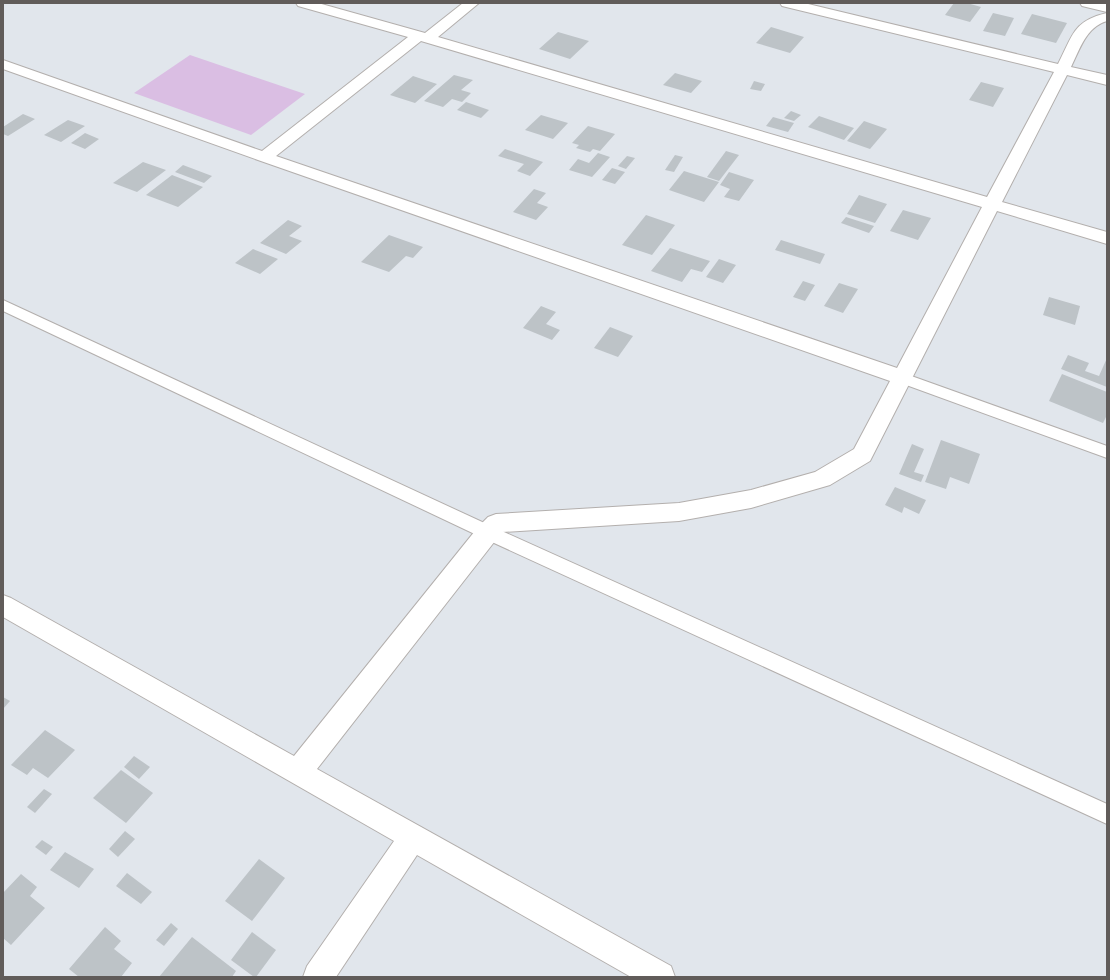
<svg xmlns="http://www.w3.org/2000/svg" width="1110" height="980" viewBox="0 0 1110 980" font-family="Poppins,sans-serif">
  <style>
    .green { fill: #dabee3 }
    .building { fill: #bdc3c7 }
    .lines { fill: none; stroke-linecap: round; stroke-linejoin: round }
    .service-casing { stroke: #b3afad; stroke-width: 2 }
    .minor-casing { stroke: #b3afad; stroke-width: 2 }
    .service { fill: #fff; fill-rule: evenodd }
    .minor { fill: #fff; fill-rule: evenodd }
  </style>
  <rect width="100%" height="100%" fill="#e1e6ec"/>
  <path class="green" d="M190,55L305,94L251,135L134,93Z"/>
  <g class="building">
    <path d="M954,3H967L981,7L970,22L945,15Z"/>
    <path d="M993,13L1014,18L1005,36L983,31Z"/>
    <path d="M1032,14L1067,23L1056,43L1021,34Z"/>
    <path d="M771,27L804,37L790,53L756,43Z"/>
    <path d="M558,32L589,41L570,59L539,49Z"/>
    <path d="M675,73L702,81L691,93L663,85Z"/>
    <path d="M454,75L473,80L461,90L471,93L462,102L452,99L443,107L424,101Z"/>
    <path d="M413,76L437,84L415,103L390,95Z"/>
    <path d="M754,81L765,84L761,91L750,89Z"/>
    <path d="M981,82L1004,88L993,107L969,100Z"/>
    <path d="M466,102L489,110L481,118L457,110Z"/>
    <path d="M791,111L801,115L794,121L784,118Z"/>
    <path d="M23,114L35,119L8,136L3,134V127Z"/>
    <path d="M541,115L568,123L553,139L525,130Z"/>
    <path d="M819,116L854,128L844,140L808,127Z"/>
    <path d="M773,117L794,123L788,132L766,126Z"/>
    <path d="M68,120L85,126L61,142L44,135Z"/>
    <path d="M864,121L887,129L870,149L847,141Z"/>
    <path d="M588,126L615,134L600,151L593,149L590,152L576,148L579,145L572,143Z"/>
    <path d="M85,133L99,139L85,149L71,143Z"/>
    <path d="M505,149L543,162L530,176L517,171L524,164L498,156Z"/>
    <path d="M726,151L739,155L719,181L707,177Z"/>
    <path d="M598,153L610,157L592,177L569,170L578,159L589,163Z"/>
    <path d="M675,155L683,157L674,172L665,170Z"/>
    <path d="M627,156L635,158L626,169L618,166Z"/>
    <path d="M143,162L166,170L137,192L113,183Z"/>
    <path d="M183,165L212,176L204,183L175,172Z"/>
    <path d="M612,168L625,172L615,184L602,180Z"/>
    <path d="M684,171L719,182L704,202L669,190Z"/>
    <path d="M729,172L754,180L739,201L724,197L730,189L720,185Z"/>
    <path d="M172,175L203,187L178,207L146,195Z"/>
    <path d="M534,189L546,193L537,203L548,207L536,220L513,212Z"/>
    <path d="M859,195L887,204L875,223L847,214Z"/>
    <path d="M903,210L931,218L918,240L890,231Z"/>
    <path d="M646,215L675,225L652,255L622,245Z"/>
    <path d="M846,217L874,226L869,233L841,223Z"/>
    <path d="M288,220L302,226L289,236L302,241L286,254L260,243Z"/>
    <path d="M389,235L423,247L413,258L406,256L389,272L361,262Z"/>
    <path d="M781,240L825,254L820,264L775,250Z"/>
    <path d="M670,248L710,261L702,272L691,269L682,282L651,271Z"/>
    <path d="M253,249L278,259L260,274L235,263Z"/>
    <path d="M719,259L736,265L723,283L706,277Z"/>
    <path d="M803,281L815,285L805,301L793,297Z"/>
    <path d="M839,283L858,289L843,313L824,306Z"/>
    <path d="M1049,297L1080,306L1075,325L1043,315Z"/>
    <path d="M541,306L556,312L546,324L560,330L552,340L523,328Z"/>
    <path d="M610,327L633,336L618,357L594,348Z"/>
    <path d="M1068,355L1089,363L1085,371L1099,376L1107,358V387L1061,369Z"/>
    <path d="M1062,374L1107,392V415L1103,423L1049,401Z"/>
    <path d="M941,440L980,454L969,484L950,477L946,489L925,482Z"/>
    <path d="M912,444L924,449L914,472L924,475L921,482L899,474Z"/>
    <path d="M895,487L926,500L919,514L904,507L902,513L885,505Z"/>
    <path d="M3,697L10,701L3,709Z"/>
    <path d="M45,730L75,750L48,778L33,768L27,775L11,765Z"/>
    <path d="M134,756L150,767L139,779L124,767Z"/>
    <path d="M121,770L153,793L126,823L93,798Z"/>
    <path d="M44,789L52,794L35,813L27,807Z"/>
    <path d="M125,831L135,839L118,857L109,849Z"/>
    <path d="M42,840L53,847L46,855L35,847Z"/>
    <path d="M65,852L94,869L79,888L50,870Z"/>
    <path d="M259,859L285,878L252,921L225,901Z"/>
    <path d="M127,873L152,892L141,904L116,886Z"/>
    <path d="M21,874L37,887L30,896L45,908L11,945L3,938V893Z"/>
    <path d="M171,923L178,929L164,946L156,940Z"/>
    <path d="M105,927L121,941L114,949L132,963L121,977H79L69,969Z"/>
    <path d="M252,932L276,950L256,977H254L231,960Z"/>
    <path d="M192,937L236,971L232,977H159Z"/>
  </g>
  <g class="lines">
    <defs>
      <g id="service">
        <path d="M3,300L493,527L1107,804V824L481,537L3,311Z"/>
        <path d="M903,373L1107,446V458L898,382L896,378L898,374Z"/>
      </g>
      <g id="minor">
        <path d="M296,3H318L425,33L463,3H479L438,37L987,197L1054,72L782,6L780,3H804L1058,64C1073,35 1073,21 1107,13V21C1086,27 1080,49 1071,67L1107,75V85L1067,75L1002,202L1107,232V244L997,211L870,461L830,485L751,508L679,521L502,532L317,769L671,966L675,977H631L417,855L336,977H303L307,966L394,841L3,617V595L11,598L294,756L479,526L488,517L496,514L679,503L751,490L815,472L854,449L890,381L258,160L3,69V60L262,151L408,37L298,6ZM421,41L982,207L897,368L276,156Z"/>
        <path d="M1080,3L1107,4V12L1082,6Z"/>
      </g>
    </defs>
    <use href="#service" class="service-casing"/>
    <use href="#minor" class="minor-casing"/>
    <use href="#service" class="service"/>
    <use href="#minor" class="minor"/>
  </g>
  <rect width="1110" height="980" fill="none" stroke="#615c5a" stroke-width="8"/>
</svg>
